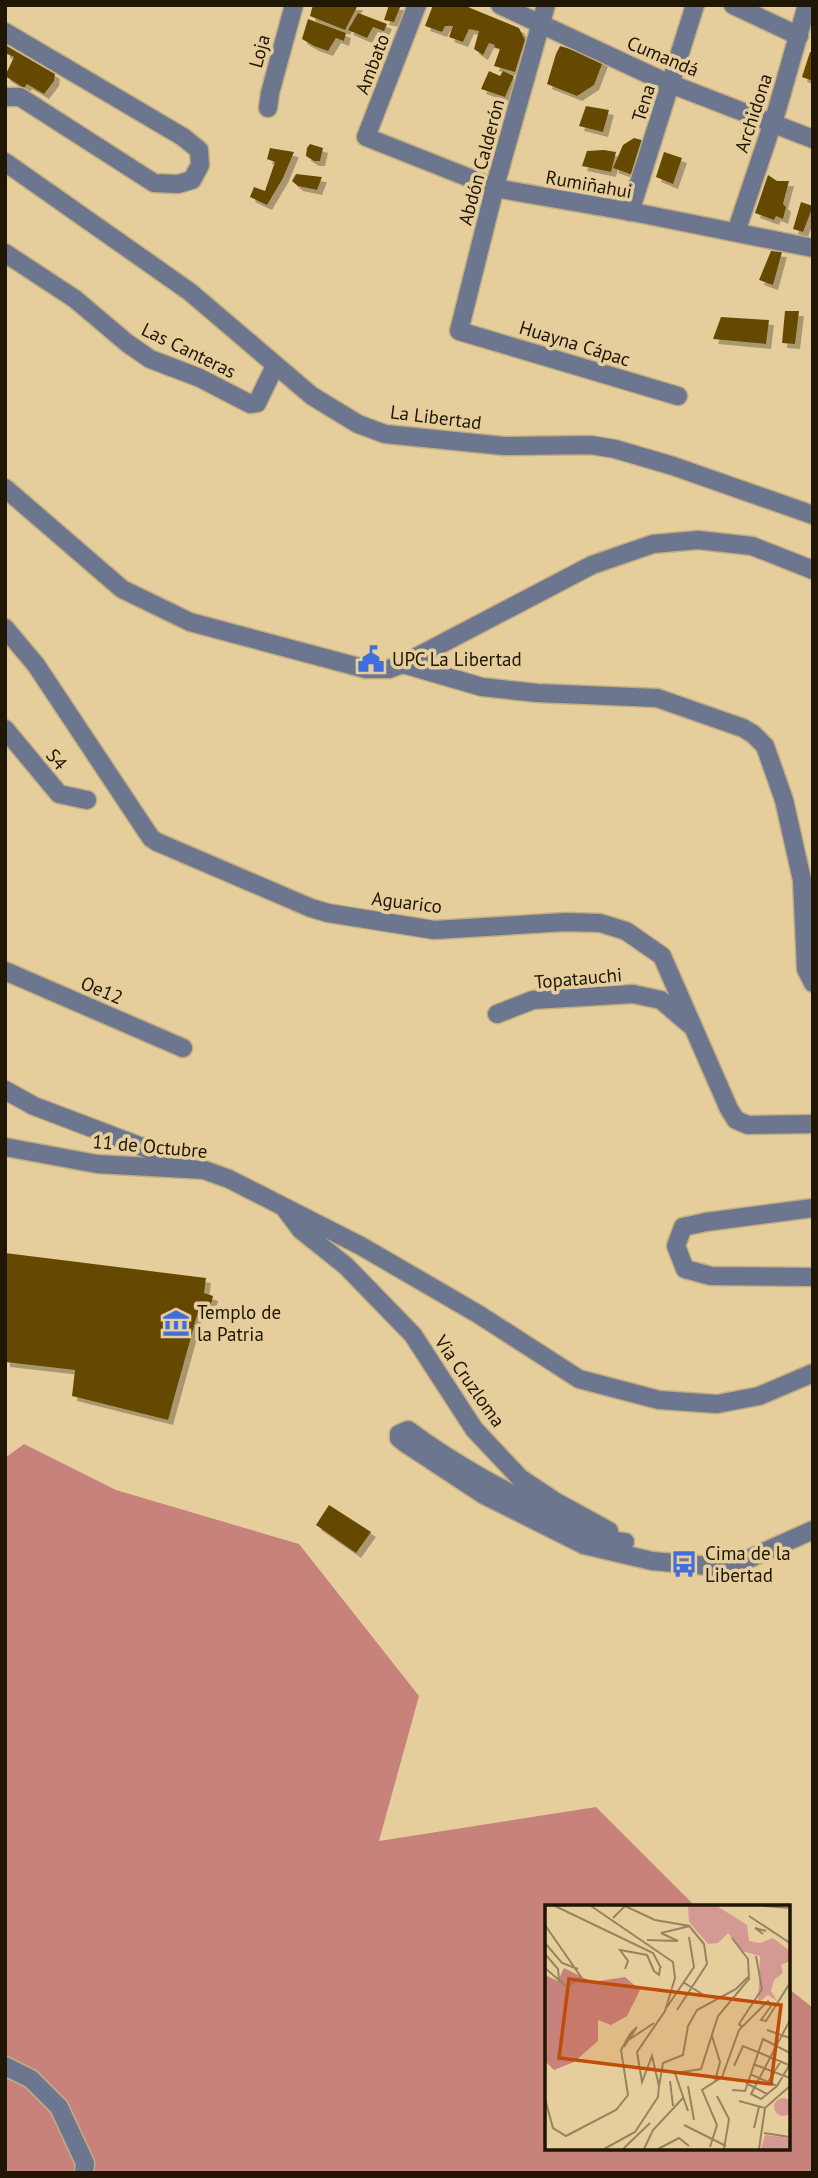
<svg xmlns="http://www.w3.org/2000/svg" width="818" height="2178" viewBox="0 0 818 2178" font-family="'PT Sans',sans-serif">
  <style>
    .forest { fill: #c8827c }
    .building { fill: #654a00; filter: url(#shadow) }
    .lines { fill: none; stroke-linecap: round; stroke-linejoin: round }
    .minor-casing { stroke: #c2ad81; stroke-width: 21 }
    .minor { stroke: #6c778f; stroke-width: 18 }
    .labels { text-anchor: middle; stroke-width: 7; stroke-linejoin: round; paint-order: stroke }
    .street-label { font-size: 19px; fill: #1f1604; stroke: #e6ce9c }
    .poi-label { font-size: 19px; fill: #1f1604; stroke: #e6ce9c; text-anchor: start }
    .inset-road { fill: none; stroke: #96845f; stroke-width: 2 }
    .view { fill: #c04c0a; fill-opacity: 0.15; stroke: #c04c0a; stroke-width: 3.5 }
    .inset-edge { fill: none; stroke: #1f1604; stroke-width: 3.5 }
  </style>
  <defs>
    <filter id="shadow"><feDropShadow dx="5" dy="5" stdDeviation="0" flood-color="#0004"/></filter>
  </defs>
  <rect width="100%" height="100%" fill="#e6ce9c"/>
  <path class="forest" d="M24,1444L116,1490L299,1544L419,1696L379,1841L596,1807L696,1907H547V2148H788V1988L813,2008V2173H5V1458Z"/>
  <g class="building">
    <path d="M313,5H358L345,30L310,16Z"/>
    <path d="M389,5H401L394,22L384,20Z"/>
    <path d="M433,5H463L519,28L525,40L515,72L494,66L500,49L494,47L495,45L489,43L483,55L474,49L479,31L469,29L463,42L449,37L453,26H445L442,32L425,26Z"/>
    <path d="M358,13L387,24L384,31L373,27L367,38L348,30Z"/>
    <path d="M308,19L346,33L344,41L336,38L328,51L314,46L302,39Z"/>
    <path d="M5,45L55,74L54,81L44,94L27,84L24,88L5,76L14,57L5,53Z"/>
    <path d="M560,46L604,59L594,85L577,96L547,84L556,54Z"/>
    <path d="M810,52L813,53V81L802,77Z"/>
    <path d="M489,71L500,76L503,71L514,76L505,97L481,89Z"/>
    <path d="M586,106L609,110L603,132L579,126Z"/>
    <path d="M634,138L649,142L639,173L630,174L613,168L623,145Z"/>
    <path d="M310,144L323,148L320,161H314L306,156L307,148Z"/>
    <path d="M270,148L294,152L283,178L267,205L250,197L254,187L265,191L275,162L267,159Z"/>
    <path d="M604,150L616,152L611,172L582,166L587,151Z"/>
    <path d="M664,152L682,158L673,184L656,177Z"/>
    <path d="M296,174L322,177L317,190L298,186L292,181Z"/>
    <path d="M768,175L777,181H789L783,204L786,207L783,219L776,216L774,220L755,213Z"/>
    <path d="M801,202L813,206L803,232L793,229Z"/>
    <path d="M771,251L782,252L773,285L759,280Z"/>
    <path d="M785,311H799L795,344L782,343Z"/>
    <path d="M721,317L769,320L766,344L713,339Z"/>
    <path d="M5,1253L206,1278L204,1293L213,1296L210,1308L201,1301L168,1420L72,1396L75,1370L5,1362Z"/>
    <path d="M329,1505L371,1532L356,1553L316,1525Z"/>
  </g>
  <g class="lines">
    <defs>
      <g id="minor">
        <path d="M417,5L366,137L495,188L638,213L813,248"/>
        <path d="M500,5L663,81L813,139"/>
        <path d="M546,5L497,179L459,331L678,396"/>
        <path d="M733,5L799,36"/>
        <path d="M5,32L183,137L199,150L200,165L192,180L178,184L154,183L20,97H5"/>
        <path d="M268,108L270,93L294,5"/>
        <path d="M5,162L190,292L312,396L358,424L385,434L504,446L591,445L615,449L673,466L813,515"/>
        <path d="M630,212L695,5"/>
        <path d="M736,232L776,113L807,5"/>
        <path d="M5,253L75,299L127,343L150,359L200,378L250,404L257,403L275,366"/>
        <path d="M5,488L122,589L190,622L366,669H389L403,664L592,565L653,544L698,540L752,546L813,570"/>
        <path d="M5,628L36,665L151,838L157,842L311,908L328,913L434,930L566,922L600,923L626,931L662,956L729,1109L736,1120L748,1125L813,1124"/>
        <path d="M403,664L482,687L537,693L657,698L743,728L753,734L765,746L784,800L802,880L806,969L813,983"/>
        <path d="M5,729L59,794L87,800"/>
        <path d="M5,971L183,1048"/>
        <path d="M497,1014L533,1000L633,994L661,1000L689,1024"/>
        <path d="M5,1090L34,1106L187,1164"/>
        <path d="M5,1147L97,1164L204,1170L229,1179L361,1246L478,1314L579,1379L659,1400L717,1404L759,1396L813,1373"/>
        <path d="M813,1208L706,1222L683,1227L676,1246L685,1269L711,1276L813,1277"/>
        <path d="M286,1210L301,1230L346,1266L413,1335L474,1429L520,1478L556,1502L609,1531"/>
        <path d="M625,1542C597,1541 573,1525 549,1513C499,1488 452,1463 408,1430L399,1434V1438L405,1443L484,1495L584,1545L652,1561L720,1567L746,1560L813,1530"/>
        <path d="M5,2066L31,2079L59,2107L85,2163L84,2173"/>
      </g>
    </defs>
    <use href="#minor" class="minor-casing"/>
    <use href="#minor" class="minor"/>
  </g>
  <defs>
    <symbol id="civic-bare" viewBox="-9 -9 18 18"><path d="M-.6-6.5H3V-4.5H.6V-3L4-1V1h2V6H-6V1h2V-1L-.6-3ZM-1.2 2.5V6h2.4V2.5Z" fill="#416dde" stroke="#e6ce9c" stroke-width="2.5" paint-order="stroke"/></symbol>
    <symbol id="museum-bare" viewBox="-9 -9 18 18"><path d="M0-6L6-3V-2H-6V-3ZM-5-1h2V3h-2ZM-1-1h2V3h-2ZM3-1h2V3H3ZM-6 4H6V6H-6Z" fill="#416dde" stroke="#e6ce9c" stroke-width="2.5" paint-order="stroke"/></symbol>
    <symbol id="bus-bare" viewBox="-9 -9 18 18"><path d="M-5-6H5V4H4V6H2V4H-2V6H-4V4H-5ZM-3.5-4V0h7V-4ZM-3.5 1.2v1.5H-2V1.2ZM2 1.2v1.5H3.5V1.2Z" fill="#416dde" stroke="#e6ce9c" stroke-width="2.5" paint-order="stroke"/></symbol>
  </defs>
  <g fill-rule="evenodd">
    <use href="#civic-bare" x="352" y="640" width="38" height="38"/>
    <use href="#museum-bare" x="157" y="1304" width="38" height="38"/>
    <use href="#bus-bare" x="665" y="1545" width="38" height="38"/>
  </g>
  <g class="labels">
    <g class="street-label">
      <text transform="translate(259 51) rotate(-75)" y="7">Loja</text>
      <text transform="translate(663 56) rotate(23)" y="7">Cumandá</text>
      <text transform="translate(372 64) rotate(-69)" y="7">Ambato</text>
      <text transform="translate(643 103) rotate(-73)" y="7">Tena</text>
      <text transform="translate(753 113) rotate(-72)" y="7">Archidona</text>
      <text transform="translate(481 162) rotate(-75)" y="7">Abdón Calderón</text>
      <text transform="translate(589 184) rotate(10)" y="7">Rumiñahui</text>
      <text transform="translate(575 343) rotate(17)" y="7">Huayna Cápac</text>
      <text transform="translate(189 350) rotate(26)" y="7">Las Canteras</text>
      <text transform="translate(436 417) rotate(7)" y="7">La Libertad</text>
      <text transform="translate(57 759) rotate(50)" y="7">S4</text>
      <text transform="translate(407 902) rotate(7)" y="7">Aguarico</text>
      <text transform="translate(578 978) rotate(-5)" y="7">Topatauchi</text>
      <text transform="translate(102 990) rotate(23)" y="7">Oe12</text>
      <text transform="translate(150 1146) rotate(5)" y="7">11 de Octubre</text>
      <text transform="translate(470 1381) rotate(55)" y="7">Via Cruzloma</text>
    </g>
    <g class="poi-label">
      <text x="392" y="666">UPC La Libertad</text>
      <text x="197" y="1319">Templo de<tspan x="197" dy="22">la Patria</tspan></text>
      <text x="705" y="1560">Cima de la<tspan x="705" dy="22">Libertad</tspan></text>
    </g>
  </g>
  <g transform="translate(545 1905)">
    <rect width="245" height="245" fill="#e6ce9c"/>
    <path d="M143,1H172L202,20L204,36L215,38L228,33L245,46V56L236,60L238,68L229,75L226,86L232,96L223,90L213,98L215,51L197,46L183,28L173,38L163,39L144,17ZM229 202a9 9 0 1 1 18 0a9 9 0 1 1-18 0ZM220,230L245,233V244H216Z" fill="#d59993"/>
    <path d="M19,63L47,77L80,72L95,85L82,111L66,120L53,115V136L29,157L9,165L0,156V70L13,76Z" fill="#c8827c"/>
    <path class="inset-road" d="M10,1L108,48L116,63M46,1L128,57L130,73L120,106L92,147L97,177L107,151L114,181L118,158L138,150L143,121L152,105L191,84L203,72M219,1L245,3M204,11L245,38M68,13L80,1L110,15L145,21L116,28M0,20L36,72L22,82L0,63M218,29L210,23L221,26M102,35L133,36L116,28M0,38L17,58L33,64M0,49L13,64L14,74M80,64L83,56L75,45L102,50L109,66L114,70L115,63M138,77L157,89M122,102L149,62L144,32M132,105L162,59L159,39L145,22M245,115L206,189L216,194L232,181L245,159M197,122L194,119L217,84L211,51M222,125L245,133M167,131L175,157L170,176M85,134L109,118M208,159L245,173M189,161L198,141L244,160M205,169L232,181M125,176L128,201M223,177L236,156M201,178L222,189M143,181L149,215M187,185L200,186L218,134L245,148M172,191L184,214L179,244M0,194L8,223L21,231L71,205L83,190L76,145L85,129L92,122L79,142M194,196L220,203M143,206L130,168L156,164L173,111L204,74L203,54L187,33M139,220L181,241M209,223L214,202M219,228L245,232M165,242L172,220L157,185L177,172L194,125L223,96L226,101L216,115L221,116L245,78M59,244L90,227L113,192L114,181M78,244L105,218M99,244L108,225L138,193M113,244L134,233L144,241M214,244L220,203L245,181"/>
    <path class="view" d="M24,74L236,100L226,179L14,153Z"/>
    <rect width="245" height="245" class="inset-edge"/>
  </g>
  <rect width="818" height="2178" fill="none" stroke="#1f1604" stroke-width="14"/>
</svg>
